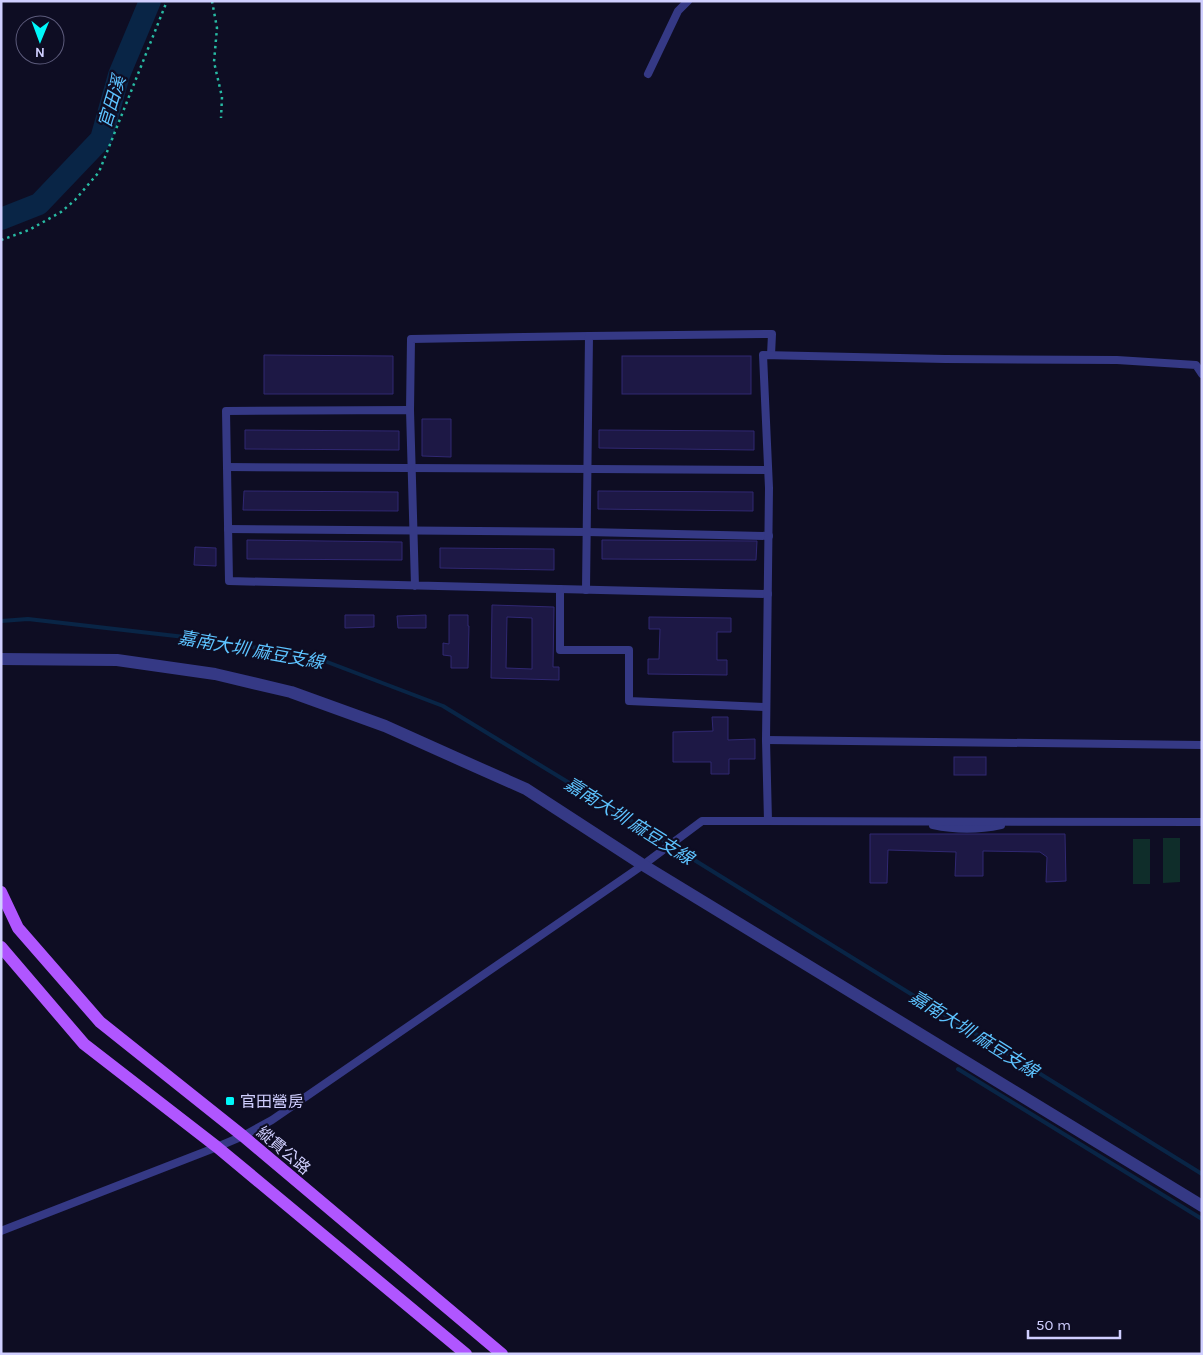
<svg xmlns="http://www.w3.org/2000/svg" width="1203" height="1355" viewBox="0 0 1203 1355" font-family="Karla,'Noto Sans TC',sans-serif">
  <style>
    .green { fill: #0f2d2a }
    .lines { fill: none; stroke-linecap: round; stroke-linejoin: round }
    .stream { stroke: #092546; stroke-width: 4 }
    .river { stroke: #092546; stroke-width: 22 }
    .building { fill: #1d1845; stroke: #302872; fill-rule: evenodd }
    .path { stroke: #28baa3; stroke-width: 2.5; stroke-dasharray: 2.5 4; stroke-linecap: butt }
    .lane { stroke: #353985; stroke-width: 8 }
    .street { stroke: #353985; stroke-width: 12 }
    .primary { stroke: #b056ff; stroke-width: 12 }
    .poi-dot { fill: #00f8fa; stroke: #0e0d23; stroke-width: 2 }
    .labels { text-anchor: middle; stroke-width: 4.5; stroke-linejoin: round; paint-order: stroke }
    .poi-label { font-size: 16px; fill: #d0cfff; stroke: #0e0d23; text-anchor: start }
    .street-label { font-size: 16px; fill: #d0cfff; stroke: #0e0d23 }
    .water-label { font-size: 18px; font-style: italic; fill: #5dc3ff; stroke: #0e0d23 }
  </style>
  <rect width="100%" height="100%" fill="#0e0d23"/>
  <g class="green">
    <path d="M1163,838H1180V882L1163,883Z"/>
    <rect x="1133" y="839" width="17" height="45"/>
  </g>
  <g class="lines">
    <g class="stream">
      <path d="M1,621L28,619L202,639L314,657L443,706L599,801L1202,1174"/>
      <path d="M958,1069L1202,1219"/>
    </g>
    <path class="river" d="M1,219L39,204L101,139L119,75L150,1"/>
  </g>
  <g class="building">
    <path d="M264,355L393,356V394H264Z"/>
    <rect x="622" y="356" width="129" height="38"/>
    <path d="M422,419H451V457L422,456Z"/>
    <path d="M245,430L399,431V450L245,449Z"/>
    <path d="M599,430L754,431V450L599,448Z"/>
    <path d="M244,491L398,492V511L243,510Z"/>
    <path d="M598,491L753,492V511L598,509Z"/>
    <path d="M247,540L402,542V560L247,559Z"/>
    <path d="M602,540L757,541L756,560L602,559Z"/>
    <path d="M195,547L216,548V566L194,565Z"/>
    <path d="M440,548L554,549V570L440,568Z"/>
    <path d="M492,605L554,607L553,667H559V680L491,678ZM507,617L532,618V669L506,668Z"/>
    <path d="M345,615H374V627L345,628Z"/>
    <path d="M426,615V628H398L397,616Z"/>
    <path d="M449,615H468V626H469L468,668H451V656L443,655V643L449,644Z"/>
    <path d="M649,617L731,618V632H717V660H727V675L648,674V659H659L660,629H649Z"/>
    <path d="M712,717H728V740L755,739V759H729V774H711V762H673V732L713,731Z"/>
    <rect x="954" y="757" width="32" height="18"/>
    <path d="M870,834H1065L1066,881L1046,882L1047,857L1040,852L983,851V876H955L956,852L888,850L887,883H870Z"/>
  </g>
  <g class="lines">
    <g class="path">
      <path d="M212,1L217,28L214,62L222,97L221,118"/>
      <path d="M1,240L29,230L61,212L75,200L99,172L167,1"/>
    </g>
    <g class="lane">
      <path d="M648,74L678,11L688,1"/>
      <path d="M410,410L411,339L589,336"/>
      <path d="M227,467L768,470"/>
      <path d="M228,529L587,532L769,536"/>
      <path d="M415,586L410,410L226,411L229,581L768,594"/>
      <path d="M560,589V650H629V701L766,707"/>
      <path d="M586,590L589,336L772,334L771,355"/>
      <path d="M766,740L1202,745"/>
      <path d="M768,821L766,740L769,488L763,355L945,359L1117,360L1196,365L1202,374"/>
      <path d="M933,825C956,830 978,830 1001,825"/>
      <path d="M1,1231L217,1147L243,1136L272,1120L643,865L702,821L1202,822"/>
    </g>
    <path class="street" d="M1,659L117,660L215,674L291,692L385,726L463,761L526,789L643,865L1202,1206"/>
    <g class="primary">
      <path d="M1,892L18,928L100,1022L243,1136L502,1354"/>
      <path d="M1,947L84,1044L217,1147L466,1354"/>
    </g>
  </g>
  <rect class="poi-dot" x="225" y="1096" width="10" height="10" rx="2.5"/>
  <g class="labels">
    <g class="poi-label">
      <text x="240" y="1107">官田營房</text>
    </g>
    <g class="street-label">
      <text transform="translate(284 1150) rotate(40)" y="6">縱貫公路</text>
    </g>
    <g class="water-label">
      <text transform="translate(112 102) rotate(-73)" y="6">官田溪</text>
      <text transform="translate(251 650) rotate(10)" y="6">嘉南大圳 麻豆支線</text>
      <text transform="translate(629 821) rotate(32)" y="6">嘉南大圳 麻豆支線</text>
      <text transform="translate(974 1034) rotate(32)" y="6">嘉南大圳 麻豆支線</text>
    </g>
  </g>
  <rect width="1203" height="1355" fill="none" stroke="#d0cfff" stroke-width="5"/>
  <g transform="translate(40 40) rotate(181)"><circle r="24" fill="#0e0d23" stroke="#5c5b7b"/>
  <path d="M0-4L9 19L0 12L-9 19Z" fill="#00f8fa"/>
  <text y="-8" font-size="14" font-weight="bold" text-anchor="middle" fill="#d0cfff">N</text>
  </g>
  <path d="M1028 1330v8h92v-8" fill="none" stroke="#d0cfff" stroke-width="2.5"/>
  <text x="1036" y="1330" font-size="15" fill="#d0cfff" stroke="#0e0d23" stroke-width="4" paint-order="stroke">50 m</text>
</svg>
